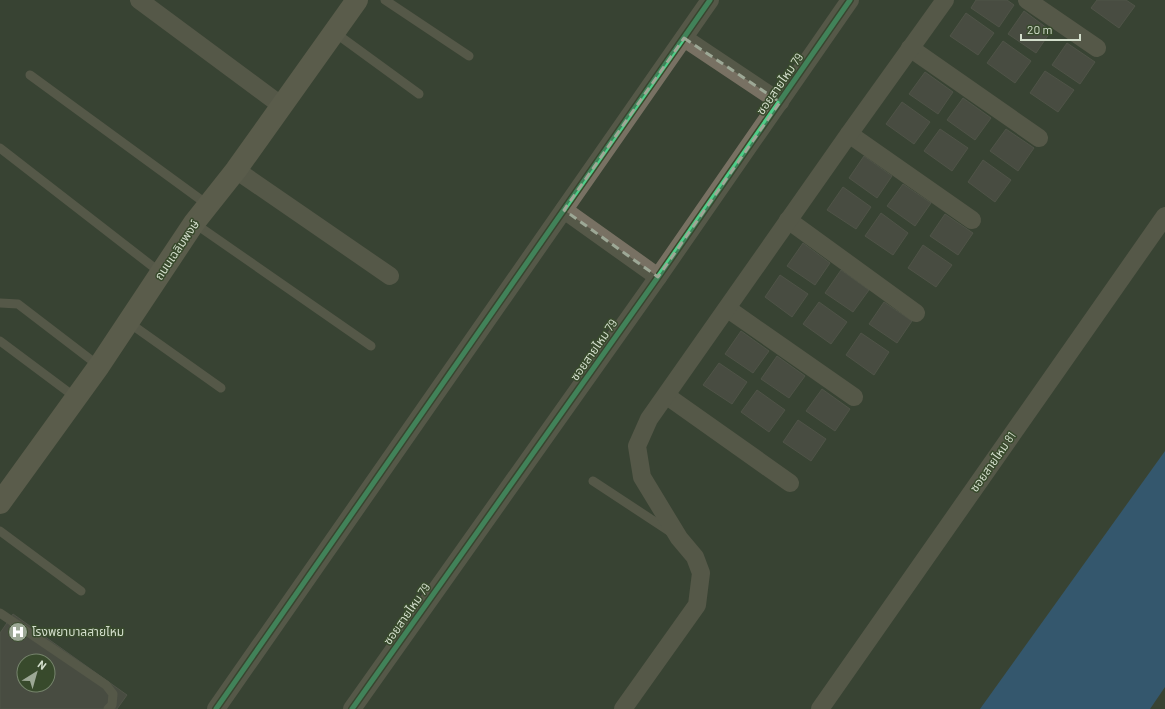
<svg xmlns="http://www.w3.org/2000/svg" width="1165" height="709" viewBox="0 0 1165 709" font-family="Barlow,'Noto Sans Thai',sans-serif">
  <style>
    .water { fill: #3070b4 }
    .building { fill: #5c5852; stroke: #6b6761; fill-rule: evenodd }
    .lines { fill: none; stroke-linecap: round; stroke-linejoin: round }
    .service { stroke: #787163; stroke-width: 9 }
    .minor { stroke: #787163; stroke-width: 18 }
    .secondary { stroke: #837a69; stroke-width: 22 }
    .cycleway-casing { stroke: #384a2c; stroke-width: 8 }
    .cycleway { stroke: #4dcf88; stroke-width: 5 }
    .marked { fill: none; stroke: #9da896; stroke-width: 3; stroke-dasharray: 8 5; stroke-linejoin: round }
    .labels { text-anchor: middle; stroke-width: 3; stroke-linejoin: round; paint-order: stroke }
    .street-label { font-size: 12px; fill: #d3decc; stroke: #384a2c }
    .poi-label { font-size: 12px; fill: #d3decc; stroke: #384a2c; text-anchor: start }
  </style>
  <rect width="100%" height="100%" fill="#394333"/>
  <path class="water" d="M1165,451V687L1150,709H980Z"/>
  <g class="building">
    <path d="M976,0H1007L1014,5L999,27L971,8Z"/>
    <path d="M1097,0H1126L1135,6L1119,28L1091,8Z"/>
    <path d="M1024,11L1051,31L1036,53L1008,34Z"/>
    <path d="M966,13L994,33L978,55L950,36Z"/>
    <path d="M1003,41L1031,61L1015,83L987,63Z"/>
    <path d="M1067,43L1095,62L1080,84L1052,65Z"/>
    <path d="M1045,71L1074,90L1058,112L1030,93Z"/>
    <path d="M925,72L953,92L938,114L909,94Z"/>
    <path d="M963,98L991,118L975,140L947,120Z"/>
    <path d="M902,102L930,122L914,144L886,124Z"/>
    <path d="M940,129L968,148L952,171L924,151Z"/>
    <path d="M1006,129L1034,148L1018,171L990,151Z"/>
    <path d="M864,156L892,176L877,198L849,178Z"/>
    <path d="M983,160L1011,180L995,202L968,182Z"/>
    <path d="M903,184L931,203L915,226L887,206Z"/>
    <path d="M843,187L871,207L856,229L827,210Z"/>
    <path d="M881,213L908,233L893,255L865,236Z"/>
    <path d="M945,214L973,233L958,255L930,236Z"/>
    <path d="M803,243L830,263L815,285L787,266Z"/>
    <path d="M923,245L952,265L936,287L908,268Z"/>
    <path d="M841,270L869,290L853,312L825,293Z"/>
    <path d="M780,275L808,294L792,317L765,297Z"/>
    <path d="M819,302L847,322L831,344L803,324Z"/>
    <path d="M884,302L912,321L897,343L869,324Z"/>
    <path d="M741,331L769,351L753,373L725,354Z"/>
    <path d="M861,333L889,352L874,375L846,355Z"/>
    <path d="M777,356L805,376L789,398L761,379Z"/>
    <path d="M719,363L747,382L732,404L703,385Z"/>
    <path d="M822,389L850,409L835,431L806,411Z"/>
    <path d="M757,390L785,410L769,432L741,412Z"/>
    <path d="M798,420L826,439L811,461L783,442Z"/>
    <path d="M13,614L127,695L117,709H0V633ZM24,661H48V685H24Z"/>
  </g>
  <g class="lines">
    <g class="service">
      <path d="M385,0L469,56"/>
      <path d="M334,32L419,94"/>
      <path d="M30,75L208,205"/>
      <path d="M0,148L161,273"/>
      <path d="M194,223L371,346"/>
      <path d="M0,303L18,304L99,366"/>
      <path d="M128,322L221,388"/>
      <path d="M0,341L75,397"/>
      <path d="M593,481L672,533"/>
      <path d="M0,531L81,591"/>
      <path d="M0,613L106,685L113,694L112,705L108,709"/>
    </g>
    <g class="minor">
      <path d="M139,0L282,106"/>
      <path d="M1027,0L1097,48"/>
      <path d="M684,38L780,102"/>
      <path d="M910,48L1039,138"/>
      <path d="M849,134L972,220"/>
      <path d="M236,170L390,276"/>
      <path d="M564,210L658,277"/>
      <path d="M788,220L916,313"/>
      <path d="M728,309L854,397"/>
      <path d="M667,396L790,483"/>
      <path d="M216,709L710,0"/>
      <path d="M352,709L658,277L850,0"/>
      <path d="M623,709L697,605L701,573L695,557L679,538L642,477L637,446L649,419L849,134L945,0"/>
      <path d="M820,709L1165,216"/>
    </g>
    <path class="secondary" d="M0,503L99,366L194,223L236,170L357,0"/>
    <defs>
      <g id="cycleway">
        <path d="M216,709L710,0"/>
        <path d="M352,709L658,277L850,0"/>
      </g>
    </defs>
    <use href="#cycleway" class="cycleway-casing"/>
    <use href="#cycleway" class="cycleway"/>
  </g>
  <path d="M0 0H1165V709H0ZM684,38L780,102L658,277L564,210Z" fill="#394333" fill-opacity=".55" fill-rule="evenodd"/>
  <path class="marked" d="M684,38L780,102L658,277L564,210Z"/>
  <defs>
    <symbol id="hospital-disc" viewBox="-11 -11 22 22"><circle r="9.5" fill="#9da896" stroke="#384a2c"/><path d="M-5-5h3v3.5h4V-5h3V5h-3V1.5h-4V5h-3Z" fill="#fff"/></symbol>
  </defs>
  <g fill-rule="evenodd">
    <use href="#hospital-disc" x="7" y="621" width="22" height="22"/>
  </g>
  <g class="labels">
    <g class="street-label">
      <text transform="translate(780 84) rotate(-55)" y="4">ซอยสายไหม 79</text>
      <text transform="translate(177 250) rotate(-56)" y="4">ถนนเฉลิมพงษ์</text>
      <text transform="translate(594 350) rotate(-55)" y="4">ซอยสายไหม 79</text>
      <text transform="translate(993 462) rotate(-55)" y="4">ซอยสายไหม 81</text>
      <text transform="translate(407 614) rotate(-55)" y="4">ซอยสายไหม 79</text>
    </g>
    <g class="poi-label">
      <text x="32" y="636">โรงพยาบาลสายไหม</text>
    </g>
  </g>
  <g transform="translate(36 673) rotate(37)"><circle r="19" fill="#384a2c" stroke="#76856c"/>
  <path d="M0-3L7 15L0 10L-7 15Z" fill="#9da896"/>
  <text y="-6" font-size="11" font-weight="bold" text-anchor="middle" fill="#d3decc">N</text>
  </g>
  <path d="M1021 34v6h59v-6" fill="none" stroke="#d3decc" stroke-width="2"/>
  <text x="1027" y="34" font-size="12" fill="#d3decc" stroke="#384a2c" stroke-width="3" paint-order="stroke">20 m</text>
</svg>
